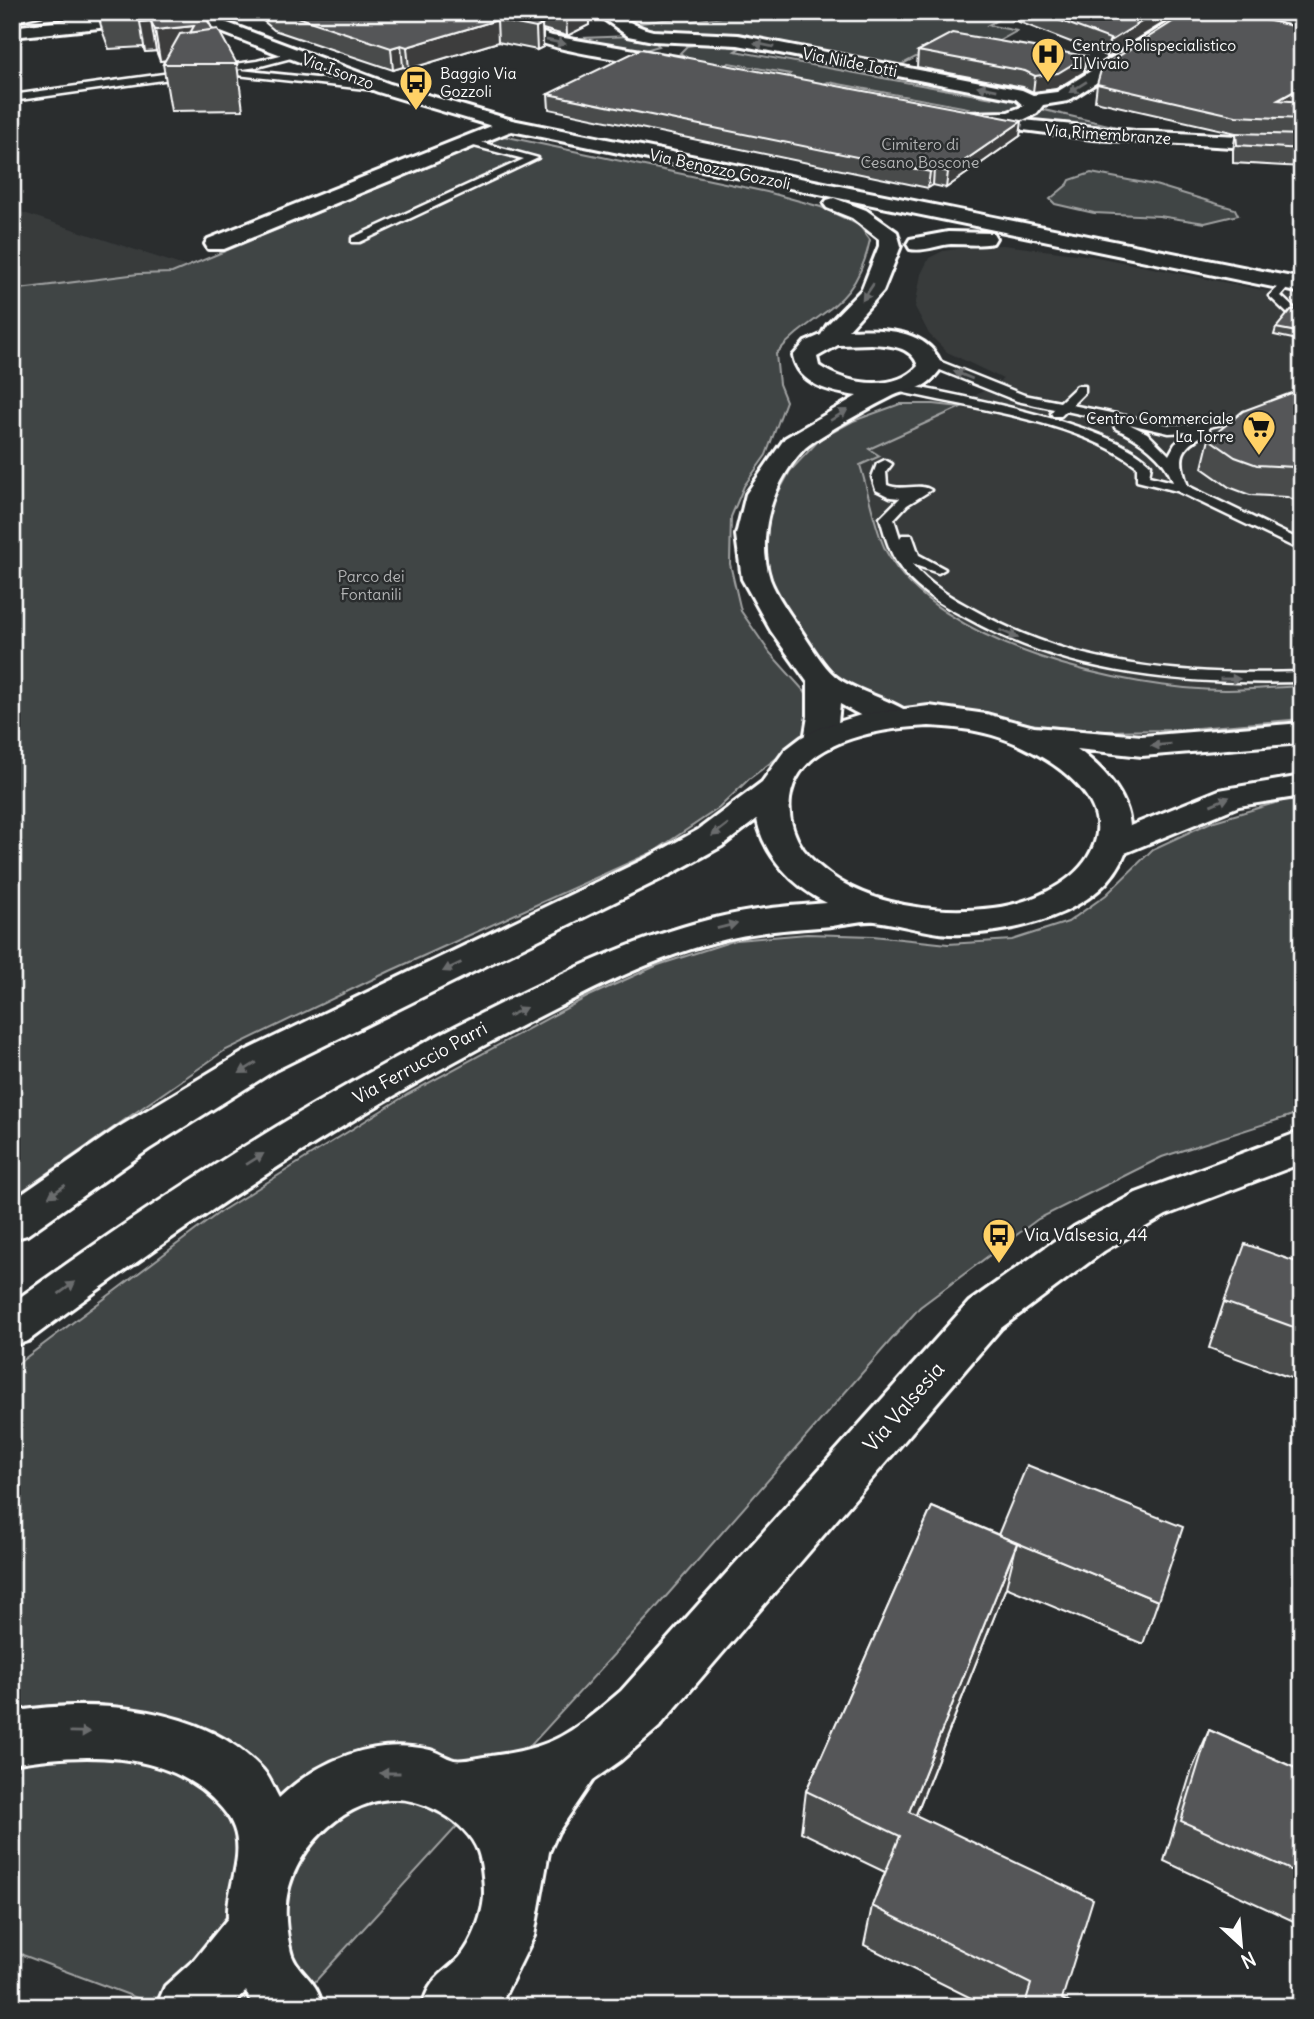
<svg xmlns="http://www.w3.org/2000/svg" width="1314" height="2019" viewBox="0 0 1314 2019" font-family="Delius,sans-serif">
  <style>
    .built { fill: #373a3b }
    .green { fill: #414445; stroke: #a0a2a2; stroke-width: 2 }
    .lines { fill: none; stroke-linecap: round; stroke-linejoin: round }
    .service-casing { stroke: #fff; stroke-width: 5 }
    .minor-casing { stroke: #fff; stroke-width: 6 }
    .tertiary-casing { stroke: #fff; stroke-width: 6 }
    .secondary-casing { stroke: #fff; stroke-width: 6 }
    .service { fill: #2a2d2e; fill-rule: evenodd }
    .minor { fill: #2a2d2e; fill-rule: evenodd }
    .tertiary { fill: #2a2d2e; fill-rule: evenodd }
    .secondary { fill: #2a2d2e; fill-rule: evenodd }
    .wall { fill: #494b4c; stroke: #fff; stroke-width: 2 }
    .shaded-wall { fill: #3c3d3e; stroke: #fff; stroke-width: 2 }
    .building { fill: #555758; stroke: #fff; stroke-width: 2 }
    .oneway { fill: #6a6c6d }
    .labels { text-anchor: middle; stroke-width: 5; stroke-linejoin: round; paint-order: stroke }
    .far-poi-label { font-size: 16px; fill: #fff; stroke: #2a2d2e; text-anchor: start }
    .far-street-label { font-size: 16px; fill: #fff; stroke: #2a2d2e }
    .far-park-label { font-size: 16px; fill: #b3b4b5; stroke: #2a2d2e }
    .street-label { font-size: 18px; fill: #fff; stroke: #2a2d2e }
    .poi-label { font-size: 18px; fill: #fff; stroke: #2a2d2e; text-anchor: start }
    .near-street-label { font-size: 21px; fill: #fff; stroke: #2a2d2e }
  </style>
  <rect width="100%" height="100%" fill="#2a2d2e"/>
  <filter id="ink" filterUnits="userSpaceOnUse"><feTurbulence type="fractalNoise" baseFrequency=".0143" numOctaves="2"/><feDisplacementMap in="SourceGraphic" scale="14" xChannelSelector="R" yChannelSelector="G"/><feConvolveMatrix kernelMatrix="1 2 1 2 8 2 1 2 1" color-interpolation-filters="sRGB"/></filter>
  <g filter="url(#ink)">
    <g class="built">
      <path d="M12,12H76L86,22L12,30Z"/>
      <path d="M12,209L187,267L172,273L138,274L12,290Z"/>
      <path d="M1003,245L1092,256L1302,298V689L1213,693L1132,684L1058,668L988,640L941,612L907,585L883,553L855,467L865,449L948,412L1003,379L947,352L929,334L915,307L921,274L929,258L943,251L975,246Z"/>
    </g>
    <g class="green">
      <path d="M759,12H1012L988,25L1017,31L972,56L931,49L897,67L742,37L659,32L639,28L633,24L686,17L692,21Z"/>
      <path d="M632,36L655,42L659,46L638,52L555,39Z"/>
      <path d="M709,43L740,48L735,51L992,98L1000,93L1018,100L1021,104L1013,112L961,113L968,108L828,82L822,85L786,78L790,74L729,63L721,67L691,60L680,53L687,46Z"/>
      <path d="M1040,109L1134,131L1012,120L1034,115Z"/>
      <path d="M503,136L767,192L821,207L859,225L870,240C855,312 817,307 776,354L779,384L786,401L766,455L744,486L731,517L730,564L741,611L770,653L805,692L816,718L802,739L749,779L719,808L655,851L390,971L224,1051L12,1198V290L138,274L172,273Z"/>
      <path d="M1091,173L1155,185L1235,209L1238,215L1205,223L1159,216L1094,213L1055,204L1050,199L1068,184L1070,180Z"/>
      <path d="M900,404H934L961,407L869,449L880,456L860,465C868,490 875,530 886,551C936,646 1129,691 1228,690C1252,690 1277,687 1302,686V719L1174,730L1100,731L907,712L842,685L808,648L780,606L766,560L769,510L790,471L820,439L853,421Z"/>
      <path d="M1302,799V1112L1162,1157L1038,1219L920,1307L648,1617L292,2007H161L12,1951V1368L220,1212L408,1094L587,997L658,965L736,940L807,934L873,936L948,944L1012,940L1068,922L1106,895L1153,849L1211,822L1285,800Z"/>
    </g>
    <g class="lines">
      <defs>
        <g id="service">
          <path d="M29,12L42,15L12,22V17L30,14Z"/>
          <path d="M292,52L295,57L257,67L12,101V95L257,61Z"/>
          <path d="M240,70L384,85L389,88L384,91L237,75L236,73Z"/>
          <path d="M469,139L538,158L360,242H352V238L524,159L466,144L464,142Z"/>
          <path d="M1286,280L1292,283L1281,296L1297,311V315H1289L1269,296Z"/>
          <path d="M929,357L1024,395L1060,402L1077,386H1085V392L1072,405L1169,425H1186L1230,416V422L1209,427V432C1180,447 1177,456 1188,486L1302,541V551L1177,491L1137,481V466C1075,419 967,408 892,390L890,387L896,383C954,395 1113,423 1151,465L1149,476L1173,482C1165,457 1139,439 1115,428L1114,425L1117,422L1066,411L1061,416H1053L1051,413L1054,409L1017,401L925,364V358ZM1129,424L1169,433L1188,432L1175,444L1169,455L1147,433Z"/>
          <path d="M885,460L892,464L886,472L887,485C902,492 919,482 931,490L907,505L894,519L900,538L902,535H912L919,555L945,569L938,573L912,564C929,585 952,598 976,611C1077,668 1188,676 1302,672V682C1186,685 1070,676 967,618C942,605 916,590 900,567C889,552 885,535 880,518L900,498L890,497L876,490L872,477L877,464Z"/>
        </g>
        <g id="minor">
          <path d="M133,12H150L152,15L150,18L109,27L12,37V27Z"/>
          <path d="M200,12H229L227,15L205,21L197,16Z"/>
          <path d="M488,12H507L532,29L552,36L683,58L692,63L683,68C630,59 524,54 488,12Z"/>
          <path d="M594,12C623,12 627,25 653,31L738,35L1022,90L1033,95L1057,92L1186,12H1206L1068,101L1043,105L1037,113L1023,120L1135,131L1302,139V151L1093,139L970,123L963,121L961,117L963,113L1008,112L1024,106L1016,99L738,45L653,41L628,36Z"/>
          <path d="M509,119L518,125L516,129L224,249H208L205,244L208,239Z"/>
          <path d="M1302,1131V1163L1166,1215L1104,1251L1001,1328L659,1727L620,1761L593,1780L558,1832L549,1852L534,1936L504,1997L495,2007H422C424,2000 426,1993 430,1987C437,1975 451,1967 460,1957C473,1942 484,1913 484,1893C484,1881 482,1862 478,1851C466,1820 421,1797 390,1799C339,1803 290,1854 286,1905C285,1918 287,1935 290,1948C293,1966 306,1973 315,1987C319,1993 321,2000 323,2007H253L246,1991L232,2007H156L165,1986L194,1960L228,1918C226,1889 245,1858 234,1828C230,1816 221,1807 212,1798C161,1749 77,1753 12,1764V1712C93,1698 204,1705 263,1770C270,1778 274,1789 279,1798C319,1760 374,1737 430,1750C438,1752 446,1758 454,1760C464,1762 480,1757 491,1756C555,1748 573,1732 621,1691L969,1302L1074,1227L1136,1193Z"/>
        </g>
        <g id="tertiary">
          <path d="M201,13L390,84L512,120L1302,279V293L502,129L378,92L195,22L193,18L195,14Z"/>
          <path d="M834,198L866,210L897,232L901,246L883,291L848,330C881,328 931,329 942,367C923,395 913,385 889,398C871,407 814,438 803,450C772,484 756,535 770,579C776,595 790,615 800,629C810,644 822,665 835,676C853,692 903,702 914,718L909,725C886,731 860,715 840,704L836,740L831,747L820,750L809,747L804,740L808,716V683L771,631L742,579L736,535L746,494L785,438L857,396C830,392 799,385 793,356L805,342L821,335L827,325L862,289L879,246V239L852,218L827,208L824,204L827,200ZM871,344C889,345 912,346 918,366C894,393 845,384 819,366L817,357L838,345Z"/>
          <path d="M948,232L993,233L996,238L993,243C979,246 965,244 951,244C937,245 924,252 910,249L907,244L910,239Z"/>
        </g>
        <path id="secondary" d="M929,706L986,714L1034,727L1142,736L1302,723V743L1142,756L1077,749C1102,767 1128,794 1130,826L1219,790L1302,776V796L1239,806L1125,853C1102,915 1007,936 949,934C923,932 900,924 875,921C862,920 845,924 832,926C793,929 753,931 715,942C647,960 583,994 521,1026C346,1116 185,1224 28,1341L12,1346V1303C163,1194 319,1094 486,1011C559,975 632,939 711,919C749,909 788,906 827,903C794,887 763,855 757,819L722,846L673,873L275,1070L149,1149L27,1235L12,1239V1201L119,1127L247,1050L649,857L698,830L762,782L785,750L802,737L822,727L864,714ZM929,726C950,727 972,729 992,735C1038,748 1126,798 1088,857C1069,887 1026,904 993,908C929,916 845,903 803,849C793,834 788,816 790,799C798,739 882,728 929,726Z"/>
      </defs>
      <use href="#service" class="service-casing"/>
      <use href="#minor" class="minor-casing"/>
      <use href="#tertiary" class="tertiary-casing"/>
      <use href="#secondary" class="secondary-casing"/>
      <use href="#service" class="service"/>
      <use href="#minor" class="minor"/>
      <use href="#tertiary" class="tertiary"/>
      <use href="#secondary" class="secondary"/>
    </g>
    <g class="wall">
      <path d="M95,12H203L213,30L237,64L243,110L171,111L163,64L165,60L160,61L156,51L145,52L143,47L109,49L102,30L98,14H95Z"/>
      <path d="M253,12H511L517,17L522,19L512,12H589V25L567,36L543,29V47L537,50L498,42L409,69L403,67L393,70L274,30Z"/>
      <path d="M993,12H1181L1107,58V56Z"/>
      <path d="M1275,22L1302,28V167L1233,163V150L1236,133L1095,101L1097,84Z"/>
      <path d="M918,51L1086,56L1084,72L1056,89L1033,92L1023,87L917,67Z"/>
      <path d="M548,94L1020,136L946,188L933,185L928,188L549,109Z"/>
      <path d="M1302,298V341L1274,335L1276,328L1298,310L1299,301Z"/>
      <path d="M1302,389V503L1287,497L1250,495L1229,487L1202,468L1209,439Z"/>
      <path d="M1302,1264V1382L1209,1348L1224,1302Z"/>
      <path d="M932,1507L1158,1601L1143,1644L1006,1587L916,1815L1062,1999L1077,2007H989L864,1945L872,1906L885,1872L801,1832L806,1791Z"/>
      <path d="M1209,1730L1302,1771V1925L1164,1861L1191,1772Z"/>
    </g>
    <g class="shaded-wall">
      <path d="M571,12H589V25L567,36L566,14Z"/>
      <path d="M1157,12H1181L1107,58L1109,42Z"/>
      <path d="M1267,12H1294L1253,34L1256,18Z"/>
      <path d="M497,20L498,42L409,69L407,47Z"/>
      <path d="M151,21L156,51L145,52L140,22Z"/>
      <path d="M542,25L543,47L537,50L536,28Z"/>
      <path d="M194,26L192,57L160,61L155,30Z"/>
      <path d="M401,45L403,67L393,70L391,48Z"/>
      <path d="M1086,56L1084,72L1056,89L1033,92L1035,76Z"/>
      <path d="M1302,87V102L1275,118L1278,100Z"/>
      <path d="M1022,121L1020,136L946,188L948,172Z"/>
      <path d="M934,169L933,185L928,188L930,172Z"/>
      <path d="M1017,1543L1006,1587L901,1852L909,1812Z"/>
    </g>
    <g class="building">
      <path d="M101,12H203L213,30L190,33L194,26L155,30L151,21L140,22L137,16L103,18Z"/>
      <path d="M282,12H511L517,17L542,25L536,28L497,20L407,47L401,45L391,48Z"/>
      <path d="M1037,12H1157L1109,42L1110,39Z"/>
      <path d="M1188,12H1267L1256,18L1302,28V87L1278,100L1302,102V119L1236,116L1097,84L1102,67Z"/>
      <path d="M218,29L237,64H163L180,34Z"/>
      <path d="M952,33L1086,56L1058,73L1035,76L1025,71L918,51Z"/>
      <path d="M641,49L1022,121L948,172L934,169L930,172L548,94Z"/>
      <path d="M1236,133L1302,135V149L1237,145Z"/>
      <path d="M1302,298V333L1276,328L1291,310L1301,309L1299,301Z"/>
      <path d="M1302,389V470L1295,467L1257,465L1235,457L1209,439L1243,411Z"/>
      <path d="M1245,1244L1302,1264V1330L1224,1302Z"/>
      <path d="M1027,1465L1183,1527L1158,1601L998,1535Z"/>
      <path d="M932,1507L1017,1543L909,1812L1093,1899L1062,1999L1077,2007H1024L1031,1984L872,1906L900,1836L806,1791Z"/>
      <path d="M1209,1730L1302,1771V1875L1181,1821Z"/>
    </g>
    <defs><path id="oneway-solid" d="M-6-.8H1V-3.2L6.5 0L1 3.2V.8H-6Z" transform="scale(1.75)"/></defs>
    <g class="oneway">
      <use href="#oneway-solid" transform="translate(556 42) rotate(12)"/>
      <use href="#oneway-solid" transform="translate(764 45) rotate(-169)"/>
      <use href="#oneway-solid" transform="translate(1078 87) rotate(148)"/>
      <use href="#oneway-solid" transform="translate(987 88) rotate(-169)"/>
      <use href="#oneway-solid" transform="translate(868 292) rotate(124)"/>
      <use href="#oneway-solid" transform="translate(963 375) rotate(-158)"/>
      <use href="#oneway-solid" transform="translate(839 415) rotate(-32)"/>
      <use href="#oneway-solid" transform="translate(1009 634) rotate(24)"/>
      <use href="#oneway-solid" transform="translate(1230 679)"/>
      <use href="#oneway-solid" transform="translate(1161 745) rotate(175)"/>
      <use href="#oneway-solid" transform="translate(1220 801) rotate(-23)"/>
      <use href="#oneway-solid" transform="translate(720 830) rotate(143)"/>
      <use href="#oneway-solid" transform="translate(727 926) rotate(-14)"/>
      <use href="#oneway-solid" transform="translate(452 967) rotate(154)"/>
      <use href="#oneway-solid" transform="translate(517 1012) rotate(-26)"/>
      <use href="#oneway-solid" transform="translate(248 1068) rotate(148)"/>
      <use href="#oneway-solid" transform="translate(255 1159) rotate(-32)"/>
      <use href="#oneway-solid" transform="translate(57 1191) rotate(145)"/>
      <use href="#oneway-solid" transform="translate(67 1288) rotate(-36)"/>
      <use href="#oneway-solid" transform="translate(80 1732) rotate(1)"/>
      <use href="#oneway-solid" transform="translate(390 1773) rotate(-180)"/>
    </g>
  </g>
  <defs>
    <symbol id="hospital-pin" viewBox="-11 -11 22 30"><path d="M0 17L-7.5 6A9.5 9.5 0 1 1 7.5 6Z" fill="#ffd166" stroke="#2a2d2e"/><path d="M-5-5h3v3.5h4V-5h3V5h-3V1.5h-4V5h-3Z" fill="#111"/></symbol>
    <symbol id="bus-pin" viewBox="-11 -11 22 30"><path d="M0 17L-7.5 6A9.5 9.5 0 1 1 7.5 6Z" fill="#ffd166" stroke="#2a2d2e"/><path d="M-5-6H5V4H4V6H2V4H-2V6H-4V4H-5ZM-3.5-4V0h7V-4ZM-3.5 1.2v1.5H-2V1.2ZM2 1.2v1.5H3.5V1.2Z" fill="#111"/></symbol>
    <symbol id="supermarket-pin" viewBox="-11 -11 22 30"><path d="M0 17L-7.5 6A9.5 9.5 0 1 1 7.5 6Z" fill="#ffd166" stroke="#2a2d2e"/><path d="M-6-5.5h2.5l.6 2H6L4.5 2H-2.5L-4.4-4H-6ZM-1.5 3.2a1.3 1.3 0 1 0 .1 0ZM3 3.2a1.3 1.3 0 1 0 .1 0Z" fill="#111"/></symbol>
  </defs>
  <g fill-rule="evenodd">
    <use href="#hospital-pin" x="1029" y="35" width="38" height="52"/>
    <use href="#bus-pin" x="397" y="63" width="38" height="52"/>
    <use href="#supermarket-pin" x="1240" y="408" width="38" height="52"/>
    <use href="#bus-pin" x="980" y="1216" width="38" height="52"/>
  </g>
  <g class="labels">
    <g class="far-poi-label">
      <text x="1072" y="51">Centro Polispecialistico<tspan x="1072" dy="18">Il Vivaio</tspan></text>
      <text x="440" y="79">Baggio Via<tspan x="440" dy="18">Gozzoli</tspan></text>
      <text x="1234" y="424" text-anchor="end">Centro Commerciale<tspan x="1234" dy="18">La Torre</tspan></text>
    </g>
    <g class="far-street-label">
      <text transform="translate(850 62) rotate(11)" y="6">Via Nilde Iotti</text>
      <text transform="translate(338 71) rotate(20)" y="6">Via Isonzo</text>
      <text transform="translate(1108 134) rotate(4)" y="6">Via Rimembranze</text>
      <text transform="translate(720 169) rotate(12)" y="6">Via Benozzo Gozzoli</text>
    </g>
    <g class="far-park-label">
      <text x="920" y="150">Cimitero di<tspan x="920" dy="18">Cesano Boscone</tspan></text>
      <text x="371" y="582">Parco dei<tspan x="371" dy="18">Fontanili</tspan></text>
    </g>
    <g class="street-label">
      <text transform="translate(420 1063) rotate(-29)" y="6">Via Ferruccio Parri</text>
    </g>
    <g class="poi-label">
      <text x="1024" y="1241">Via Valsesia, 44</text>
    </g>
    <g class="near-street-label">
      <text transform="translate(904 1407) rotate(-49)" y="7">Via Valsesia</text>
    </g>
  </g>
  <rect width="1314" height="2019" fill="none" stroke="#2a2d2e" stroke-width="42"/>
  <rect x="21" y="21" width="1272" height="1977" fill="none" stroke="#fff" stroke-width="2.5" filter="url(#ink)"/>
  <g transform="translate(1241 1945) rotate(154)" stroke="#2a2d2e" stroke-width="5" paint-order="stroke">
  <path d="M0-5L12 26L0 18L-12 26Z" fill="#ffffff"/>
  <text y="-10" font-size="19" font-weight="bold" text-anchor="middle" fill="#ffffff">N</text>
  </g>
</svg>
